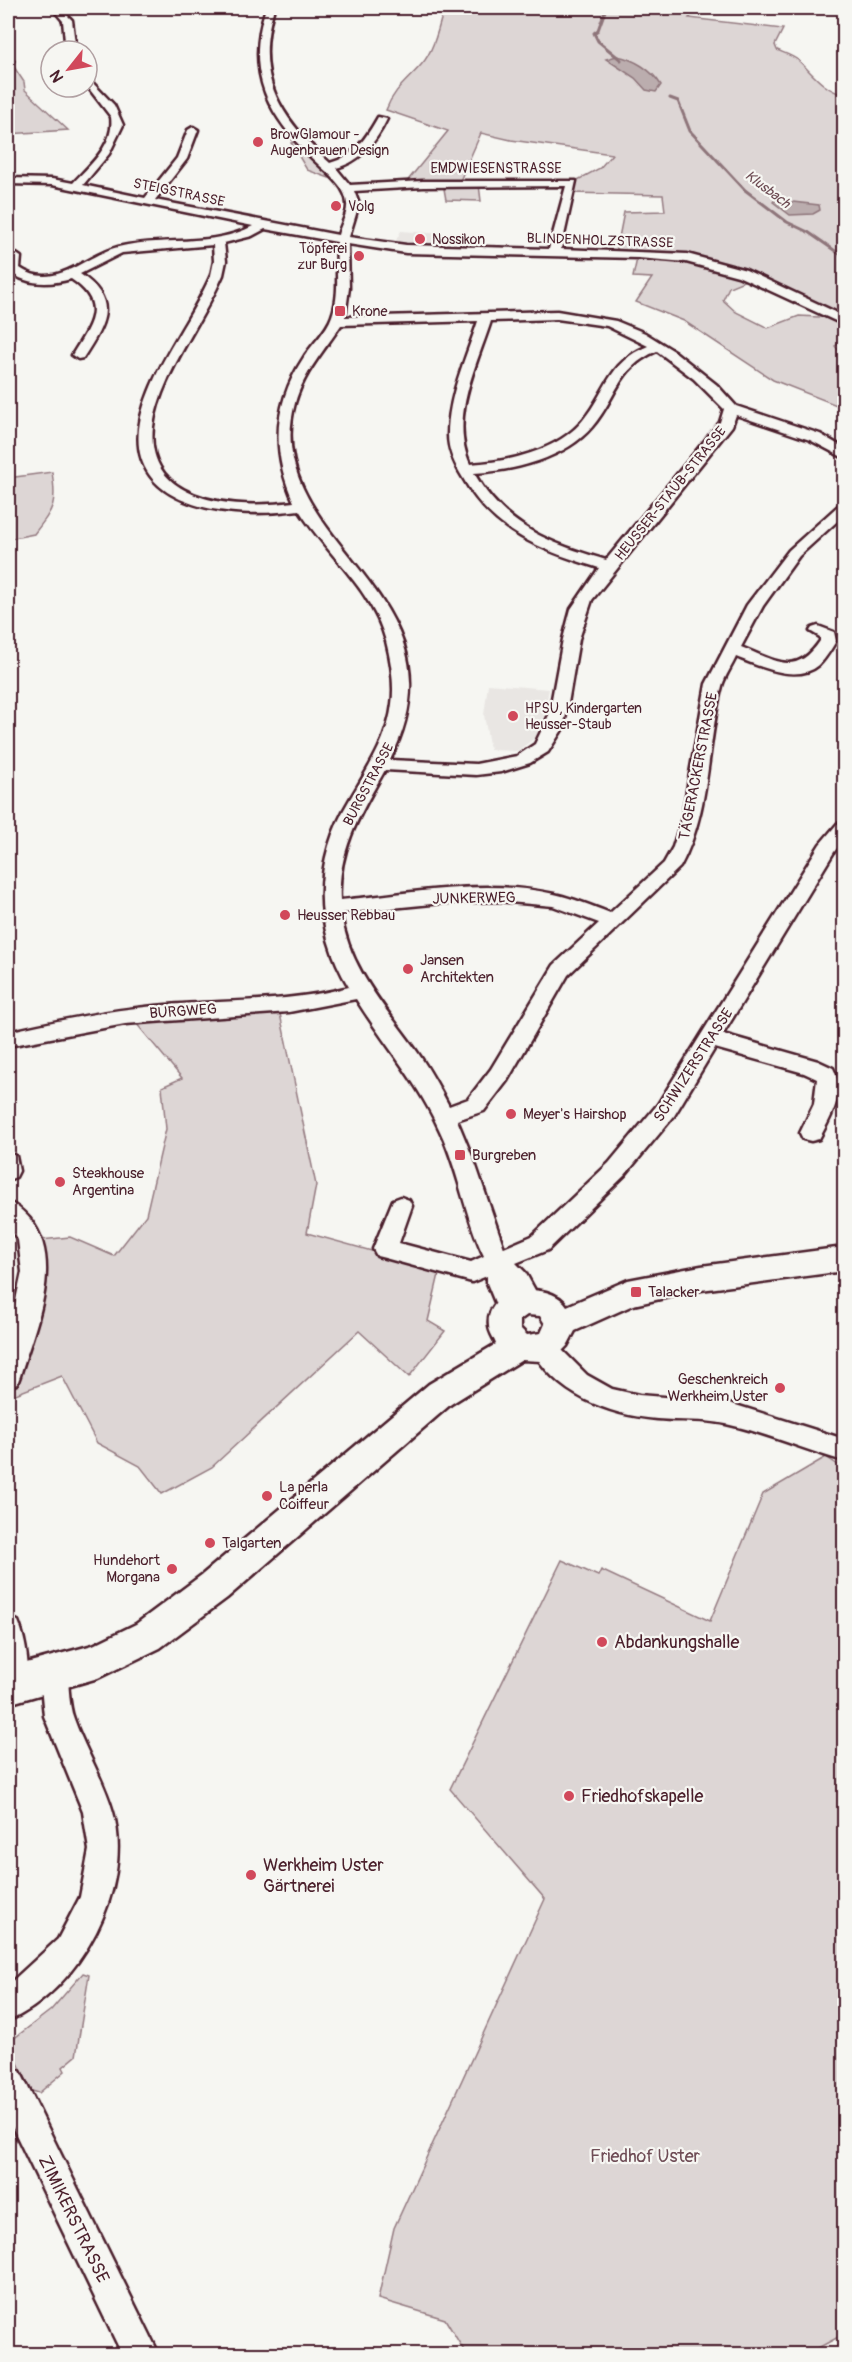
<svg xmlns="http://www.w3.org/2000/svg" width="852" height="2362" viewBox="0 0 852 2362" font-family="Pangolin,sans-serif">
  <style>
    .built { fill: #e9e6e3 }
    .green { fill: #ddd6d5; stroke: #947a80; stroke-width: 1.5; fill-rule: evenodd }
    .water { fill: #bbadae; stroke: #8e747a; stroke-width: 1.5 }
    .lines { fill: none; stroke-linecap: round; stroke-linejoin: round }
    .stream { stroke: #8e747a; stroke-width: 3 }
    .minor-casing { stroke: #4a1f2b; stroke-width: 5 }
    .major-casing { stroke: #4a1f2b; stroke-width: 5 }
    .minor { fill: #f6f6f2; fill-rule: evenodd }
    .major { fill: #f6f6f2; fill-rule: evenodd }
    .poi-dot { fill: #d1495b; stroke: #f6f6f2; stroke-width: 2 }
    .labels { text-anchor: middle; stroke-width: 4.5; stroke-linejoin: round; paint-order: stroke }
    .far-poi-label { font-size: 14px; fill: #4a1f2b; stroke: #f6f6f2; text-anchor: start }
    .far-street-label { font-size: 14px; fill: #4a1f2b; stroke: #f6f6f2 }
    .far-water-label { font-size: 14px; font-style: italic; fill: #6c4a52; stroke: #f6f6f2 }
    .street-label { font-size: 15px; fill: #4a1f2b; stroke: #f6f6f2 }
    .poi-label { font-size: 15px; fill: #4a1f2b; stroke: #f6f6f2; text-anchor: start }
    .near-poi-label { font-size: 18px; fill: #4a1f2b; stroke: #f6f6f2; text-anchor: start }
    .near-park-label { font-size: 18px; fill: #6f4d56; stroke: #f6f6f2 }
    .near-street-label { font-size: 18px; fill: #4a1f2b; stroke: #f6f6f2 }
  </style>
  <rect width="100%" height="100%" fill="#f6f6f2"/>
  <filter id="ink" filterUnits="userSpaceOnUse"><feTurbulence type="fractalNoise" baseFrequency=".0167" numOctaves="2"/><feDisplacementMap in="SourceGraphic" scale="12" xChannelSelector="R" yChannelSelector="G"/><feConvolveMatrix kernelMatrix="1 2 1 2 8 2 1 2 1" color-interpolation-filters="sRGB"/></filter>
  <g filter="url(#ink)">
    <g class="built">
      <path d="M401,231L444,234L441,248L394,244Z"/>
      <path d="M488,684L549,689L541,728L535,738L517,751L490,750L484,715Z"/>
    </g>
    <g class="green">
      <path d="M444,8H699L689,18L783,29L775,45L777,50C784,53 794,56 799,61C814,75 823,89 844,95V315L841,318L844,320V341L835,346L844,357V408L773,380L684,321L636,302L652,278L633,277L638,254L616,253L624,212L665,211L663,195L569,193L572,183L600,168L612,154L511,140L481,133L459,183L479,185L481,201L446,200L443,183L405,184L448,131L386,110C394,89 407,81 421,65C434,51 439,26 444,8ZM753,277L839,318L799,316L768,328L736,312L723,300L729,287Z"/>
      <path d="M8,58L24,82L25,90L68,130L8,134Z"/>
      <path d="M294,142L329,176V178L307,170L291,143Z"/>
      <path d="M52,472C57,505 54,508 34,534L8,539L10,500L8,478Z"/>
      <path d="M278,1004L316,1185L307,1233L440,1270L428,1321L445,1331L409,1377L359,1331L212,1467L162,1494L140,1466L97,1443L62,1376L8,1397V1376L32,1289L31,1241L70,1237L114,1256L146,1215L166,1129L162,1087L182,1078L130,1016Z"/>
      <path d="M826,1457L844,1469V2334L807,2354H466L445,2319L378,2299L394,2228L545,1899L450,1789L562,1560L598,1576L601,1570L710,1621L763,1494Z"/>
      <path d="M83,1973L89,1975L76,2056L63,2067L65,2071L39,2093L32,2091L8,2043L51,2010Z"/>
    </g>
    <g class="water">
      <path d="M617,56C634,59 652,70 661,85L656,92L646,90L635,78L606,59Z"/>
      <path d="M775,200L819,205L820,210L813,214L790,215L773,202Z"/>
    </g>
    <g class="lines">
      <g class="stream">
        <path d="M606,8L598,30L594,33L598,41L621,60"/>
        <path d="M670,98L678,101L690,131L745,190L787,222L808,232L844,257"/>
      </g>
      <defs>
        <g id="minor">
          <path d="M52,8H60L72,20L76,51H66L63,21Z"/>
          <path d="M266,8H274C253,77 280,118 330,163C355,156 366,138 378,117L387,119C376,142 361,162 336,168L350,185L423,181H576L561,249L687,254L746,270L844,316V324L840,323L738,276L686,262L638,258L406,253L348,244L349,288L345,317L557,311L616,321L645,333L674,351L717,385L736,406L820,434L844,448V458L810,440L736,415L732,426L592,600L579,639L566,715L562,730L548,752L530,763L501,772L476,775L385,770C361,812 337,851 340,900C410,894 484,878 554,894C573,898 592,906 610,913L664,863L673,847L682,818L706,684L747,605L789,550L839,505L844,504V515L799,556L763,606L741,647C775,660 795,678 820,641V637L810,631L812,628L818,626L834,632L836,641C831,649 826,658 819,665C797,684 759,666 736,657C732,666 725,676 722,686C706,746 711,811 680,867L568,975L507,1081L484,1111L457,1120L476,1166L504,1248L532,1236L609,1163L658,1104L820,844L837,824L844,822V839L834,852L723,1034L818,1061L833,1068C846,1093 831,1117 819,1139L811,1141L803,1139L800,1133L814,1104L817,1079L804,1073L715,1048L674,1116L625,1175L548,1250L516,1263L525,1272L541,1301L537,1308L529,1311L520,1306L517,1317L509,1320L501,1317L487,1283V1276L472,1282L385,1258L377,1256L373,1249L393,1200L401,1197L409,1200L412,1206L399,1243L471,1262L484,1256C465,1217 459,1171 440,1131C418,1082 384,1044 356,999L289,1012L125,1024L8,1046V1032C60,1020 113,1009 166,1005C227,1000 289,1003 349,987C312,926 313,860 350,799C367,770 388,739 392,704C395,684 391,661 386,641C372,589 327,555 299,510C218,521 103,504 149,392C165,351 193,316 211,275L214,261L213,245L122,253L80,274C120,301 105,324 83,358L78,359L72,355C91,324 108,304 71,279C51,285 23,286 8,269L9,257L15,253L21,257L20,268C55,292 85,255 118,247C162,236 211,248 253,226L52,185L8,184V178L52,179L73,183C90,165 115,144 111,117L87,86V77L114,105L123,125L109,154L83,185L145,198L177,158L188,130L193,127L198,130L187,159L155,200L338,235C340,226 348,214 347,204C346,187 329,174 318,164C269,118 244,74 266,8ZM566,186L549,249L406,245L349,237L359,204L354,191L423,187ZM265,229L337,242C335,266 341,292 332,316C327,331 313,343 304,357C273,404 271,452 294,502C216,512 122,495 162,393C178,352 205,316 223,275L226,261L224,243L252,236ZM557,319L607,326L648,346C608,362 607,391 583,420C558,451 508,462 470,464C449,418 477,365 491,321ZM478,321C466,358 448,396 448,435C448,451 455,465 463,478C493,532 543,551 599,568L571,609L563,639L549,715L535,744L517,756L476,764L390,760C476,591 257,543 295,403C304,372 324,351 341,325ZM657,351L694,379L724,409L720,422L606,560C549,543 505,527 474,473C514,471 566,458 592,427C617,398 617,368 657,351ZM498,901L553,906L599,923L554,965L491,1069L468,1099L449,1106C438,1085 427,1065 413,1046C383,1005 348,966 341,913L442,903Z"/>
          <path d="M8,58L13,61L11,64L8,65Z"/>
          <path d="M8,1153L16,1156L19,1171L16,1177L8,1180Z"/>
          <path d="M8,1202C17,1205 23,1211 30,1219C65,1263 34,1329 20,1376L17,1384L8,1387V1338L22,1272L18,1240L8,1225Z"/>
          <path d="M543,1337L552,1340L587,1375L612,1389L639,1395L726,1402L844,1439V1461C805,1450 767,1433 726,1424C703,1419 680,1421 657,1419C608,1415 554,1394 531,1347L534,1340Z"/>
          <path d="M8,1617L18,1621C26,1640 32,1676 24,1695L14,1699L8,1696Z"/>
          <path d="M54,1661L64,1665C71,1682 67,1702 74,1719C85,1750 104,1780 113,1812C135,1887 79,1991 8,2021V1985L58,1939L80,1897L89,1850L83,1812L44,1716L40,1675L44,1665Z"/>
          <path d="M8,2067L20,2071L159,2354H122L8,2118Z"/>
        </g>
        <path id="major" d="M844,1247V1271L701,1290L633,1305L575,1331L567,1346L558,1355L541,1361L522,1360L451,1404L227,1598L160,1648L98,1678L8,1704V1668L93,1645L136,1624L203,1574L429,1384L496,1344C494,1338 489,1332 489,1326C484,1287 550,1279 567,1306L628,1280L701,1266ZM527,1315L540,1316L545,1324L541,1333L527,1335L520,1328V1320Z"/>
      </defs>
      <use href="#minor" class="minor-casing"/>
      <use href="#major" class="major-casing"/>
      <use href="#minor" class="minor"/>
      <use href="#major" class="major"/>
    </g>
  </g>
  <g class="poi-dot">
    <circle cx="258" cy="142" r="6"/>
    <circle cx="336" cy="206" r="6"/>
    <circle cx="420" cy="239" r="6"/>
    <circle cx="359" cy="256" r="6"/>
    <rect x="334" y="305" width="12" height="12" rx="3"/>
    <circle cx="513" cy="716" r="6"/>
    <circle cx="285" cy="915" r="6"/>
    <circle cx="408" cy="969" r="6"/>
    <circle cx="511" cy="1114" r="6"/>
    <rect x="454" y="1149" width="12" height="12" rx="3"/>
    <circle cx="60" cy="1182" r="6"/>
    <rect x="630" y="1286" width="12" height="12" rx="3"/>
    <circle cx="780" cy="1388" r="6"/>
    <circle cx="267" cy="1496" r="6"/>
    <circle cx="210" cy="1543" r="6"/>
    <circle cx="172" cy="1569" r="6"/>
    <circle cx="602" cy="1642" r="6"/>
    <circle cx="569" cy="1796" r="6"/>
    <circle cx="251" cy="1875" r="6"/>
  </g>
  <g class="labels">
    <g class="far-poi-label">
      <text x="270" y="139">BrowGlamour -<tspan x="270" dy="16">Augenbrauen Design</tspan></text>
      <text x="348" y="211">Volg</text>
      <text x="432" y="244">Nossikon</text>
      <text x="347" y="253" text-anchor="end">Töpferei<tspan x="347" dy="16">zur Burg</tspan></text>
      <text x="352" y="316">Krone</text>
      <text x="525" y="713">HPSU, Kindergarten<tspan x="525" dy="16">Heusser-Staub</tspan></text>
    </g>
    <g class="far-street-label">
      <text x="496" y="173">EMDWIESENSTRASSE</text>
      <text transform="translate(179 192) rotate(12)" y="5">STEIGSTRASSE</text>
      <text transform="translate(600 240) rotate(2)" y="5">BLINDENHOLZSTRASSE</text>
      <text transform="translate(670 493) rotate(-51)" y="5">HEUSSER-STAUB-STRASSE</text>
      <text transform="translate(368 784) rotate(-62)" y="5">BURGSTRASSE</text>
    </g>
    <g class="far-water-label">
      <text transform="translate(768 189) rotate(37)" y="5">Klusbach</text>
    </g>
    <g class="street-label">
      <text transform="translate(698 766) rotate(-79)" y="5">TÄGERACKERSTRASSE</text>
      <text transform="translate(474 898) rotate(-1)" y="5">JUNKERWEG</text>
      <text transform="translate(183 1011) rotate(-4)" y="5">BURGWEG</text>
      <text transform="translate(693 1065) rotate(-57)" y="5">SCHWIZERSTRASSE</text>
    </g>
    <g class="poi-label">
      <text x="297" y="920">Heusser Rebbau</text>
      <text x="420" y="965">Jansen<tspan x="420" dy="17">Architekten</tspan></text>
      <text x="523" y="1119">Meyer's Hairshop</text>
      <text x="472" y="1160">Burgreben</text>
      <text x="72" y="1178">Steakhouse<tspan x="72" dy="17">Argentina</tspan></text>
      <text x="648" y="1297">Talacker</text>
      <text x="768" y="1384" text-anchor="end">Geschenkreich<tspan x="768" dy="17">Werkheim Uster</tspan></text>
      <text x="279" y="1492">La perla<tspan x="279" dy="17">Coiffeur</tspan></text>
      <text x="222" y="1548">Talgarten</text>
      <text x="160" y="1565" text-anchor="end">Hundehort<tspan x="160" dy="17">Morgana</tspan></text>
    </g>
    <g class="near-poi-label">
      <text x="614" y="1648">Abdankungshalle</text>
      <text x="581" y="1802">Friedhofskapelle</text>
      <text x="263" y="1871">Werkheim Uster<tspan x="263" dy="21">Gärtnerei</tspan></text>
    </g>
    <g class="near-park-label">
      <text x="645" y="2162">Friedhof Uster</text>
    </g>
    <g class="near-street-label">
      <text transform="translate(74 2219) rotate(64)" y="6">ZIMIKERSTRASSE</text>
    </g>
  </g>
  <rect width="852" height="2362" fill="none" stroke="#f6f6f2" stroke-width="30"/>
  <rect x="15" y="15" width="822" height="2332" fill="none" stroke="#4a1f2b" stroke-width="2" filter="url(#ink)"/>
  <g transform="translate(69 69) rotate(239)"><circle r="28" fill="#f6f6f2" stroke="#b1a0a2" stroke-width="1.5"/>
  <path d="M0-4.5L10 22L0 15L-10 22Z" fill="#d1495b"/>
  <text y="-9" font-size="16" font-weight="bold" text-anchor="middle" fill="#4a1f2b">N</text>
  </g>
</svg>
